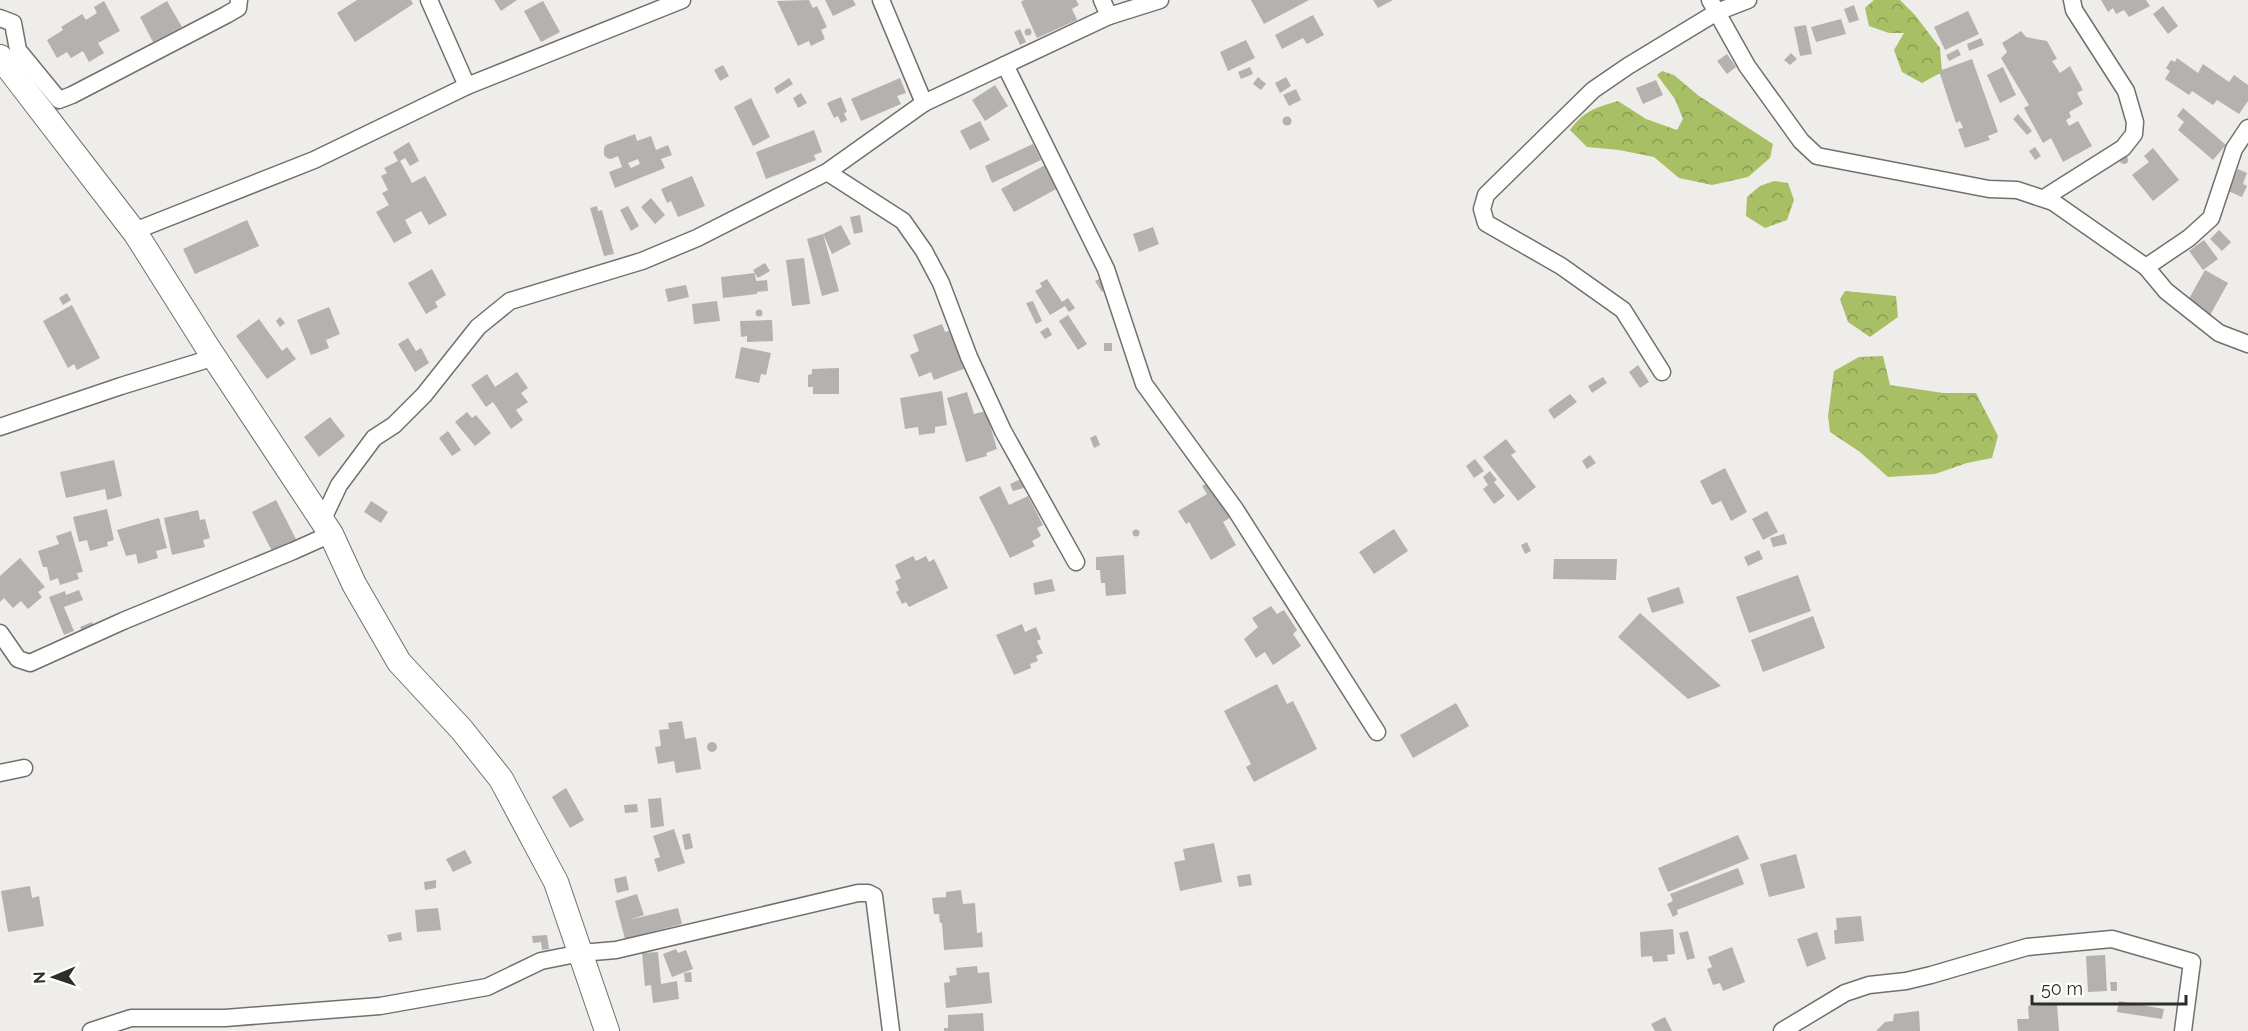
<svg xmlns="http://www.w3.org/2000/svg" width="2248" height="1031" viewBox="0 0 2248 1031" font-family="Raleway,sans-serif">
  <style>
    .forest { fill: url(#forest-crowns) }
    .building { fill: #b4b1af; fill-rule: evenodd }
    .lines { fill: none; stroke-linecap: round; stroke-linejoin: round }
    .street-casing { stroke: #71706d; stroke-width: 19 }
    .secondary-casing { stroke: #71706d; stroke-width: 26 }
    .street { stroke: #fff; stroke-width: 16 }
    .secondary { stroke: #fff; stroke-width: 24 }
  </style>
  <defs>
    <pattern id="forest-crowns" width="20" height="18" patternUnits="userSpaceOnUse" patternTransform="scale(1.5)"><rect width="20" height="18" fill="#a8bf65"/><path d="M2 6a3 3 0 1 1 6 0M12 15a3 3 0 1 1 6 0" fill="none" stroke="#899c53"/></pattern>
  </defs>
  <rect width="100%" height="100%" fill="#efede9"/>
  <g class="forest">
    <path d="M1874,0H1900L1915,15L1940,48L1942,72L1922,83L1902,72L1894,50L1904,33H1889L1869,26L1865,8Z"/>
    <path d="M1662,71L1674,75L1699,96L1773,144L1770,158L1748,177L1712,185L1679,178L1654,157L1619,150L1587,147L1570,130C1585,110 1595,108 1618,101L1646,119L1677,130L1683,119L1675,99L1657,75Z"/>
    <path d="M1774,181L1788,183L1794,200L1787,220L1765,228L1746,216L1747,197L1760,186Z"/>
    <path d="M1845,291L1896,296L1898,317L1870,337L1848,322L1840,299Z"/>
    <path d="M1883,356L1890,385L1943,393H1976L1998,436L1992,458L1967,463L1935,474L1888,477L1860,452L1830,432L1828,416L1834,371L1859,357Z"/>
  </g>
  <g class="building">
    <path d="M357,0H411L413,4L355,42L337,13Z"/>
    <path d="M494,0H517L501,11Z"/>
    <path d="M809,0L813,8L817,6L827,27L821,30L825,39L811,46L809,41L798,46L777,1Z"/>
    <path d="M825,0H853L856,5L833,16Z"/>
    <path d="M1024,0H1076L1079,5L1072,9L1077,20L1037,38L1021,2Z"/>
    <path d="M1251,0H1309L1264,24Z"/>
    <path d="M1373,0H1393L1378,8Z"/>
    <path d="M2101,0H2146L2150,6L2129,17L2124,10L2116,14L2113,8L2108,12Z"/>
    <path d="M104,1L120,31L98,43L104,53L89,62L83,51L71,58L67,52L57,58L47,40L63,30L61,27L82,14L86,20L97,13L94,7Z"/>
    <path d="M167,1L182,27L153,42L140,17Z"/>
    <path d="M543,1L560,32L541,42L524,11Z"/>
    <path d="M1854,5L1859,20L1849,23L1844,9Z"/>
    <path d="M2163,6L2178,26L2168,34L2153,14Z"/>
    <path d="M1968,11L1979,34L1945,50L1934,27Z"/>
    <path d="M1313,15L1324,35L1307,44L1303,38L1282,49L1275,35Z"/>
    <path d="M1841,19L1846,34L1816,42L1811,27Z"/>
    <path d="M1806,25L1812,54L1800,56L1794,27Z"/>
    <circle cx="1028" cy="32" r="3.5"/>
    <path d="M1020,29L1026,42L1020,45L1014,32Z"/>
    <path d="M2021,31L2026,37L2047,41L2057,59L2052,61L2060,73L2070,66L2083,90L2077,93L2083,104L2069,112L2071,117L2066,120L2069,126L2078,121L2092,146L2063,162L2051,138L2043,143L2024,108L2029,105L2001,58L2007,52L2002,43Z"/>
    <path d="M1981,38L1984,45L1969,51L1967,44Z"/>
    <path d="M1246,40L1255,58L1228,71L1220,52Z"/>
    <path d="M1958,49L1961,55L1949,61L1946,55Z"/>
    <path d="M1791,53L1797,59L1790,65L1784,60Z"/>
    <path d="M1727,54L1736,67L1727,74L1717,61Z"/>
    <path d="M2177,58L2198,73L2203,64L2229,82L2234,75L2248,85V101L2239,114L2217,100L2213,105L2192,91L2189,95L2165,79L2170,71L2166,68L2171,60L2175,62Z"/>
    <path d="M1972,59L1998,132L1988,136L1990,140L1965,148L1958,129L1963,128L1960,121L1956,123L1939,71Z"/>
    <path d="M723,65L729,76L720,81L714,70Z"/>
    <path d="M1250,67L1253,74L1241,79L1238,72Z"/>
    <path d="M2003,67L2016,95L2000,103L1987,75Z"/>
    <path d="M1258,77L1266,84L1261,90L1253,84Z"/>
    <path d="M1286,77L1291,86L1280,93L1275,83Z"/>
    <path d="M789,78L793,84L777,94L774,88Z"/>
    <path d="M900,78L906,93L897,96L901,104L861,121L851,99Z"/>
    <path d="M1656,80L1663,95L1643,104L1636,88Z"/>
    <path d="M995,85L1008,106L985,121L972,100Z"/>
    <path d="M1296,89L1301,100L1289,106L1283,95Z"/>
    <path d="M801,93L807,103L798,108L793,98Z"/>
    <path d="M841,97L847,112L844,113L847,120L841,123L838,116L834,118L827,103Z"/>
    <path d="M751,98L770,137L753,146L734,107Z"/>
    <path d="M2183,108L2226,145L2213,160L2178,130L2184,122L2177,116Z"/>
    <path d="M2018,114L2032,131L2027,135L2013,119Z"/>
    <circle cx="1287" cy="121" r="4.5"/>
    <path d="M980,121L990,140L970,150L960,131Z"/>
    <path d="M814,130L822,152L814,155L816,160L766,179L756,152Z"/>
    <path d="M635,134L637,141L651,136L656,150L668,145L672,155L661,159L665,168L615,188L609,172L622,167L618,156L611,159L607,158L604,155V148L606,145ZM638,159L640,164L631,168L628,163Z"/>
    <path d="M409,142L419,161L410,166L405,158L400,161L412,183L425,176L447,215L429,225L421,211L405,220L412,233L394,243L376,212L389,205L382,193L388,190L381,176L387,173L384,168L398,161L393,152Z"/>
    <path d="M1033,144L1041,160L992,183L985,166Z"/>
    <path d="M2035,147L2041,156L2035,160L2029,151Z"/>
    <path d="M2153,148L2179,180L2153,201L2132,175L2149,162L2144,156Z"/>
    <circle cx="2124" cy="160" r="4"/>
    <path d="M1045,165L1058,188L1014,212L1001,189Z"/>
    <path d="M2238,169L2247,173L2243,184L2247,186L2242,197L2228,191Z"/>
    <path d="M692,176L705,206L678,217L671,201L667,203L661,189Z"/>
    <path d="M651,198L665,215L655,224L641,207Z"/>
    <path d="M597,206L598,211L602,210L614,254L604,256L590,208Z"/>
    <path d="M628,206L639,226L631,231L620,210Z"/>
    <path d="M860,215L863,232L854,234L850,217Z"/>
    <path d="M247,220L259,246L195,274L183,249Z"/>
    <path d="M841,225L851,244L832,254L823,234L839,291L822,296L807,239L823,234Z"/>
    <path d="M1153,227L1159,244L1139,252L1133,234Z"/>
    <path d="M2219,230L2231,242L2222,251L2210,239Z"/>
    <path d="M2204,240L2218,259L2203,270L2189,251Z"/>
    <path d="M804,258L810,304L792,306L786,260Z"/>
    <path d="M765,263L770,271L758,278L753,270Z"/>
    <path d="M432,269L446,295L435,302L438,307L426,314L408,283Z"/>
    <path d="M2205,270L2228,283L2209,317L2186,304Z"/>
    <path d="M755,273L756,281L767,280L768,291L757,292V294L723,298L721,277Z"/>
    <path d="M1101,278L1107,288L1102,292L1095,281Z"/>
    <path d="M1047,279L1062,302L1068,298L1075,308L1069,312L1065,306L1050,315L1035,291L1042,287L1040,283Z"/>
    <path d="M686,285L689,297L668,302L665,289Z"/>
    <path d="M67,293L71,300L63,305L59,298Z"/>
    <path d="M717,301L720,321L694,324L692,304Z"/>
    <path d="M1033,301L1042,321L1036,324L1026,303Z"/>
    <path d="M72,305L100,358L77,370L74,364L68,368L43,321Z"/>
    <path d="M329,307L340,334L326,340L329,348L311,355L297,320Z"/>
    <circle cx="759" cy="313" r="3.5"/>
    <path d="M1068,315L1087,344L1078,350L1059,321Z"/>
    <path d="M280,317L285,323L280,327L276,321Z"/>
    <path d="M259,319L282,351L287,347L296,359L267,379L236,336Z"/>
    <path d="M772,320L773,341L747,342V336L741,337L740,321Z"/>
    <path d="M942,324L945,332L951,330L966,368L934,380L931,372L919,377L910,355L919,351L913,335Z"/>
    <path d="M1048,327L1052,335L1045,339L1040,332Z"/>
    <path d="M408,338L416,351L421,348L429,363L415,372L398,344Z"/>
    <rect x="1104" y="343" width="8" height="8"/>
    <path d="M741,347L771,353L766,375L761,374L759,383L735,378Z"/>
    <path d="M1638,365L1649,382L1640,388L1629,372Z"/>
    <path d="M839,368V394H813V387H808V375L812,374V369Z"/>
    <path d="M517,372L528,388L521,393L528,402L516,410L523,420L511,429L493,402L486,407L471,385L487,374L495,387Z"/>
    <path d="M1603,377L1607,383L1592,393L1588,386Z"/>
    <path d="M942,391L947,425L935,427V433L919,435L918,427L905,429L900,398Z"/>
    <path d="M967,392L974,414L986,411L997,449L986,453L987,456L966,462L947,398Z"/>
    <path d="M1570,394L1577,402L1554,419L1548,410Z"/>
    <path d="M467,412L472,418L476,415L491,433L475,446L455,422Z"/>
    <path d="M330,417L345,436L319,457L304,437Z"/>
    <path d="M448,431L461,450L452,456L439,438Z"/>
    <path d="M1096,435L1100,445L1094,448L1090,438Z"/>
    <path d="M1506,439L1516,452L1511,455L1536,487L1518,501L1483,457Z"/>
    <path d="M1590,455L1596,463L1587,469L1582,461Z"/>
    <path d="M1475,459L1484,471L1474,478L1466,466Z"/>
    <path d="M114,460L122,496L107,500L105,489L66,498L60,472Z"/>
    <path d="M1725,468L1747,512L1731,521L1721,501L1712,505L1700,481Z"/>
    <path d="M1490,471L1497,480L1494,482L1505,496L1494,504L1483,489L1488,485L1483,477Z"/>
    <path d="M1021,479L1024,488L1013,491L1010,484Z"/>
    <path d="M1212,481L1219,500L1230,518L1223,522L1236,545L1211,560L1189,522L1186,524L1178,511L1207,494L1202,486Z"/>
    <path d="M1000,486L1009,505L1028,496L1043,525L1037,528L1041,536L1032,541L1035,546L1010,558L979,497Z"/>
    <path d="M276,500L297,541L273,553L252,512Z"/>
    <path d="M371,501L388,512L381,523L364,512Z"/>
    <path d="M107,509L114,540L107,542L108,546L90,551L87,540L79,542L73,517Z"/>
    <path d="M198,510L200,520L205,519L210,538L203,540L205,547L172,555L164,518Z"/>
    <path d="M1767,511L1778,532L1763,540L1752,519Z"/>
    <path d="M159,518L167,548L156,551L158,558L138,564L136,554L126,556L117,530Z"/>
    <path d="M1394,529L1408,551L1374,574L1359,552Z"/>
    <circle cx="1136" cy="533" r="3.5"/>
    <path d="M71,531L83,572L77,573L79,579L60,585L58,578L50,581L47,567H43L38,551L59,544L56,536Z"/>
    <path d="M1784,534L1787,544L1773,547L1770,538Z"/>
    <path d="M1527,542L1531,551L1525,554L1521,545Z"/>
    <path d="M1759,550L1763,559L1748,566L1744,557Z"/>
    <path d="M1124,555L1126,594L1106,596L1105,583H1101L1100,570H1096V557Z"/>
    <path d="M913,556L916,561L926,556L929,562L934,559L948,588L909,607L906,602L902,604L896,592L899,590L895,581L901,578L895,565Z"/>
    <path d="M20,558L45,587L38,592L42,597L28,609L21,601L13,608L4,598L0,602V576Z"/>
    <path d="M1554,559H1617L1616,580L1553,579Z"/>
    <path d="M1798,575L1811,611L1749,633L1736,597Z"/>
    <path d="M1052,579L1055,591L1035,595L1033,583Z"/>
    <path d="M1679,587L1684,603L1652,613L1647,598Z"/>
    <path d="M79,590L83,600L64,607L74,631L64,635L49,597L65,591L66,595Z"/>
    <path d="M1271,606L1277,614L1284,610L1297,630L1293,634L1301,646L1273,665L1265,652L1256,658L1244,639L1258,627L1252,618Z"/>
    <path d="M1640,613L1721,686L1688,699L1618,637Z"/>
    <path d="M1813,616L1825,648L1763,672L1751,640Z"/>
    <path d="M92,622L95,629L83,634L80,627Z"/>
    <path d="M1022,624L1025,632L1036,627L1041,639L1037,641L1043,653L1036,656L1038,661L1030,664L1031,668L1014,675L996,635Z"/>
    <path d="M1277,684L1287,704L1293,701L1317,749L1254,782L1246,767L1251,764L1224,711Z"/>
    <path d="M1456,703L1469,726L1413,758L1400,735Z"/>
    <path d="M682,721L685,739L696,737L701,769L676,773L674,761L658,764L655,747L661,746L659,730L669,729L668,723Z"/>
    <circle cx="712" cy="747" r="5"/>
    <path d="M566,788L584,820L570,828L552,797Z"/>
    <path d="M661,798L664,826L651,828L648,799Z"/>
    <path d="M637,804L638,812L625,813L624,805Z"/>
    <path d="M674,829L685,863L658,872L654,859L660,857L653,836Z"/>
    <path d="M690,833L693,848L685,850L682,835Z"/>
    <path d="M1738,835L1749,859L1668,892L1658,868Z"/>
    <path d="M1214,843L1222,882L1180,891L1174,862L1185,860L1183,849Z"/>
    <path d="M465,850L472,863L453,872L446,859Z"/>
    <path d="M1796,854L1805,888L1769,897L1760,864Z"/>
    <path d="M1738,868L1744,884L1677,910L1678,914L1673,917L1667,904L1673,901L1670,894Z"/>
    <path d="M1250,874L1252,885L1239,887L1237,876Z"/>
    <path d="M626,876L629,890L617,893L614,879Z"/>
    <path d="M436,880V888L425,890L424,882Z"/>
    <path d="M30,886L32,898L39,896L44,926L8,932L1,891Z"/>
    <path d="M961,890L963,904L975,903L977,933L982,932L983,947L944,950L942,923H940L939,914H934L932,898L946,897V892Z"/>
    <path d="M637,894L644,915L629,920L678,908L682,924L625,939L615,901Z"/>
    <path d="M438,908L441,930L417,932L415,910Z"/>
    <path d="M1861,916L1864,941L1835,944L1834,930H1837L1836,918Z"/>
    <path d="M1673,929L1675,954L1667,955L1668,961L1653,962L1652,956L1641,957L1640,932Z"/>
    <path d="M1688,931L1695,958L1687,960L1679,933Z"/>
    <path d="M401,932L402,940L389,942L387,935Z"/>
    <path d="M1817,932L1826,959L1807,967L1797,939Z"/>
    <path d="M547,935L549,949L542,950L541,942L533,943L532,936Z"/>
    <path d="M1732,947L1745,982L1723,991L1720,983L1713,985L1707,969L1712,967L1708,957Z"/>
    <path d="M676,949L678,953L686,950L693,969L672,977L663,954Z"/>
    <path d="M658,952L661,984L677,981L679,999L653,1003L651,985L645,986L642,953Z"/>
    <path d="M2105,955L2107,991L2088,992L2086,956Z"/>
    <path d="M977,966L978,973L989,972L992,1003L946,1008L944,983L950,982L949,976L957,975L956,968Z"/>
    <path d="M691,972L692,982H685L684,973Z"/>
    <path d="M2110,982H2117V991H2111Z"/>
    <path d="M2119,1001L2164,1009L2162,1019L2117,1012Z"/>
    <path d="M2057,1004L2059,1031H2018L2017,1019H2029L2028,1006Z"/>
    <path d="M1919,1011L1920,1031H1876L1885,1022L1893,1021L1894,1014Z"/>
    <path d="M983,1013L984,1031H944V1028H948V1015Z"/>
    <path d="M1665,1017L1672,1031H1655L1651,1024Z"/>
  </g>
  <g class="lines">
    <defs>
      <g id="street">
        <path d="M429,0L467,86"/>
        <path d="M881,0L924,103"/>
        <path d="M1102,0L1109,16"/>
        <path d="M1710,0L1747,66L1801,141L1817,156L1989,189L2017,190L2053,202L2146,267L2166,291L2219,333L2248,344"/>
        <path d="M0,18L13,23L18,50L59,100L72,95L226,15L238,8L239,0"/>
        <path d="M1005,65L1106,269L1144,384L1235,509L1377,732"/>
        <path d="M827,172L903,221L924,251L941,283L969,357L1003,431L1076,562"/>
        <path d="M2044,198L2123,148L2134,134L2135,122L2126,91L2074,10L2072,0"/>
        <path d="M136,234L142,228L314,160L467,86L682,0"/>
        <path d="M2146,267L2189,238L2211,218L2234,149L2248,128"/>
        <path d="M1662,372L1623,310L1561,266L1486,223L1482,209L1486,195L1593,90L1628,66L1717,12L1748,0"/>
        <path d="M0,427L121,386L215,357"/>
        <path d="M322,521L339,485L374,438L394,425L424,395L478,327L510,301L642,261L697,238L827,172L924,103L1109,16L1160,0"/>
        <path d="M0,633L18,659L30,663L123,621L293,551L331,534"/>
        <path d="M0,773L24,768"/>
        <path d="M91,1031L131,1018H225L380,1006L487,987L541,961L581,953L616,950L858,893H868L874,896L891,1031"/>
        <path d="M1782,1031L1845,993L1869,985L1906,981L1931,975L2027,947L2112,939L2192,962L2183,1031"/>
      </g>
      <path id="secondary" d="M0,57L136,234L206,345L331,534L354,584L399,662L462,730L501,779L556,882L607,1031"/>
    </defs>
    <use href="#street" class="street-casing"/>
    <use href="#secondary" class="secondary-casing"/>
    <use href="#street" class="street"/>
    <use href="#secondary" class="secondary"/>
  </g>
  <g transform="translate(54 977) rotate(268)" stroke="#ffffff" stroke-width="4.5" paint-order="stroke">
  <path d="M0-4.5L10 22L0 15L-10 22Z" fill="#2d2d2b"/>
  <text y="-9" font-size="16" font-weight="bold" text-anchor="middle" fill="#2d2d2b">N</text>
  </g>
  <path d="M2032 995v9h154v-9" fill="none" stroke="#2d2d2b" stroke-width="3"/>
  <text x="2041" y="995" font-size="18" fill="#2d2d2b" stroke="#ffffff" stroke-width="4.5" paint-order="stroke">50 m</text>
</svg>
